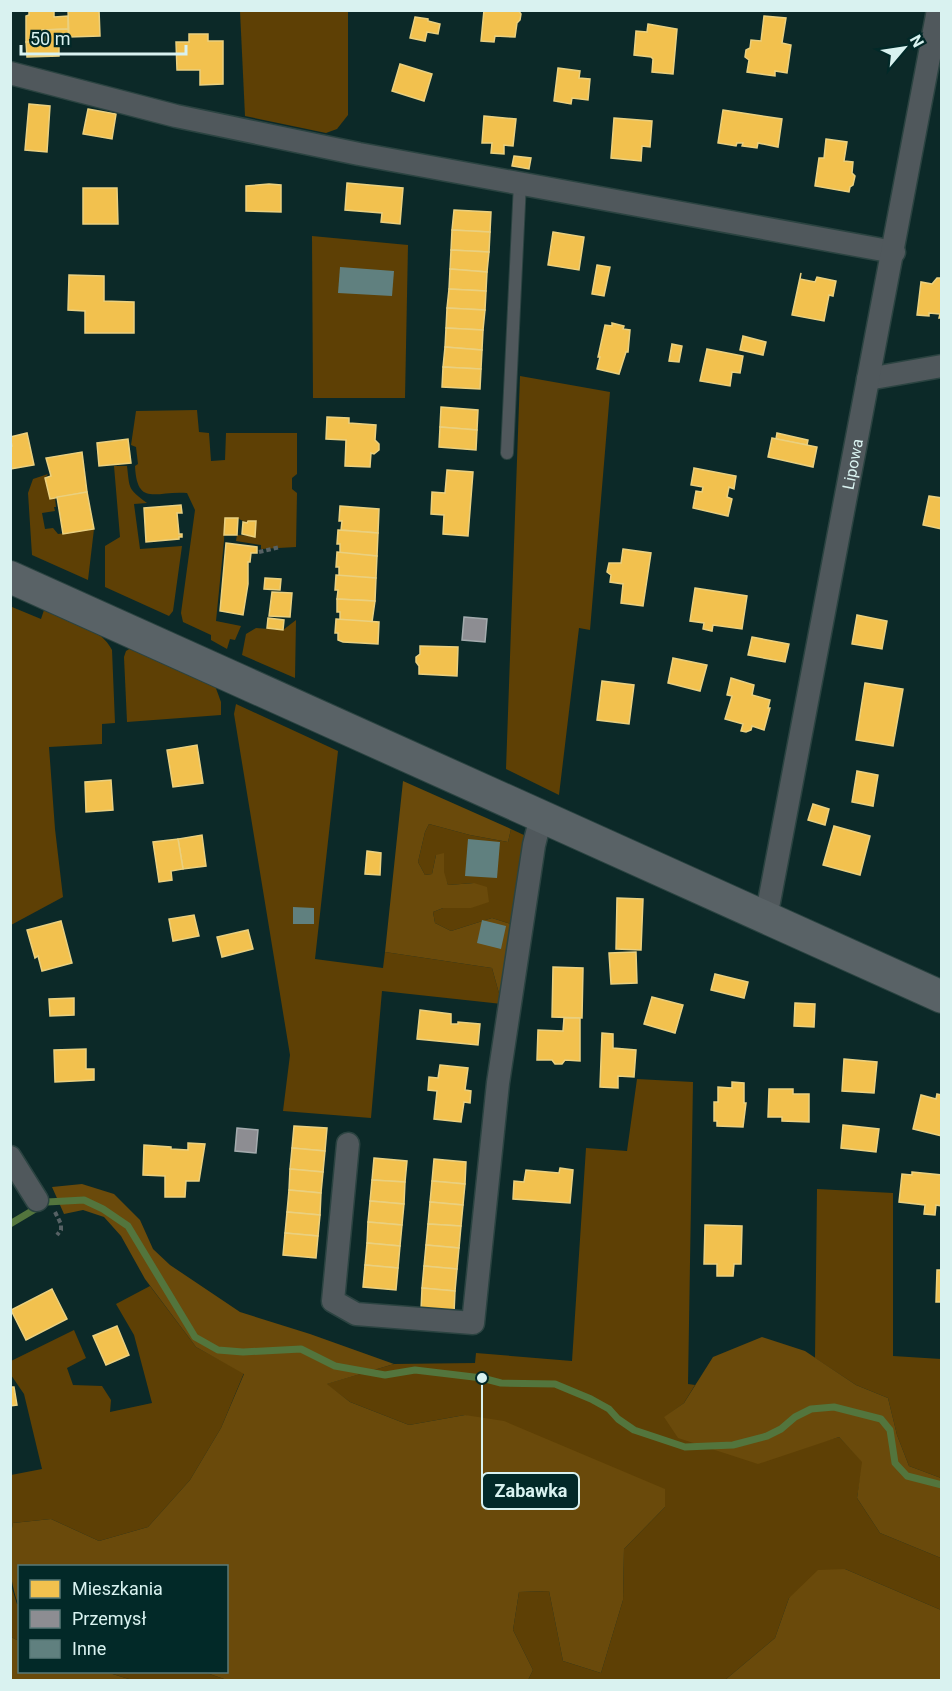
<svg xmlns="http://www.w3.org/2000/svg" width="952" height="1691" viewBox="0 0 952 1691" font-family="Roboto,sans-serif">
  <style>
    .green { fill: #5e4005 }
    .forest { fill: #6a4a0b }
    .homes { fill: #f2c14e; stroke: #ead07f; stroke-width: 1.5 }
    .industry { fill: #8d8d92; stroke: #a4abae; stroke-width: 1.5 }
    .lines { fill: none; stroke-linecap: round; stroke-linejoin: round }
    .stream { stroke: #53753d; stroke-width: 7 }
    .building { fill: #60807f }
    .service-casing { stroke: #2b4341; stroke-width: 14 }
    .minor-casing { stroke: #2b4341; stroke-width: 25 }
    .secondary-casing { stroke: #2b4341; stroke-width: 34 }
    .path { stroke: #566164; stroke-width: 4; stroke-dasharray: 4.5 3; stroke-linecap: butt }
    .service { stroke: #50585c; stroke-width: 12 }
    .minor { stroke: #50585c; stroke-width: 22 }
    .secondary { stroke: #596266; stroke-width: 32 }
    .labels { text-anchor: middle; stroke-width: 6; stroke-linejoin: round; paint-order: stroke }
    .street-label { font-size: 16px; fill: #d9f2f0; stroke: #022928 }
    .leader { fill: none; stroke: #d9f2f0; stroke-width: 2 }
    .callout-dot { fill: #d9f2f0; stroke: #022928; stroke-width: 2 }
    .callout { fill: #022928; stroke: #d9f2f0; stroke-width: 2 }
    .callout-label { font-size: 18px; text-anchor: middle; font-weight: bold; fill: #d9f2f0 }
  </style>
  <rect width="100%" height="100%" fill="#0c2928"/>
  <g class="green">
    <path d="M240,11H348V115L337,129L326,133L245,116Z"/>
    <path d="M312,236L408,245L405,398H313Z"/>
    <path d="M520,376L610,392L590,630L579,628L559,795L506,769Z"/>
    <path d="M197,410L199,432L209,433L211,461L225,460L226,433H297V474L292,478V489L297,493L296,547L261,549V545L236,541L237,535L255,536L256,521H248L247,523L237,518H225L224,541L216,621L241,626L235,640L230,639L227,649L211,640V635L183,622L181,613L195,510L187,493C157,490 137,508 135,466L138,464L136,447L131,445L136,411Z"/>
    <path d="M114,466H127C130,491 128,488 147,503L134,504L140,549L182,546L173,611L169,616L105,587V546L120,537Z"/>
    <path d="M48,474L45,478L55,498L56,507H54L55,511L42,513L45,529L53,528L58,534L94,529L88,580L32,555L28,493L33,479Z"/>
    <path d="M10,595L12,598V607L41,619L44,610L48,609C70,620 101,628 112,650L115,723L102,724V744L49,747L55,829L63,897L11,925Z"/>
    <path d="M296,620L295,678L242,655L246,634L256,628L283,630Z"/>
    <path d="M131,648L214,683L221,702V715L127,722L124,657L126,651Z"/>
    <path d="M236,704L338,751L315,959L383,968L385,952L492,968L502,1004L382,991L371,1118L283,1111L290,1055L234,714Z"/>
    <path d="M429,824L470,835L508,842L511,829L526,836L514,925L492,918L451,931L435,923L433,912L443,908H471L474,883L448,885L436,855L432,874L425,875L418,862L425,832Z"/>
    <path d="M637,1079L693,1082L688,1384L695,1385L684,1403L665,1417L803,1447L839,1437L863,1462L857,1498L880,1533L941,1558V1610L845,1569L789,1598L775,1638L725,1680H528L533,1670L513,1630L519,1592L549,1591L563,1661L601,1673L623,1600L624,1549L665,1507L465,1415L409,1425L350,1402L326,1384L394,1364L475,1363L476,1353L572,1361L586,1148L627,1151Z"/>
    <path d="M817,1189L893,1193V1356L941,1359V1478L909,1466L897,1435L888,1398L856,1385L815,1358Z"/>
    <path d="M150,1286L196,1347L244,1373L221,1428L190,1480L148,1527L99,1541L51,1519L13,1523L11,1535V1475L42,1469L24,1394L11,1375V1361L74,1330L86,1358L67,1368L73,1385L102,1386L111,1400L110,1412L152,1403L134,1335L116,1304Z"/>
    <path d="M10,1582L17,1604H19V1641L11,1637Z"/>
    <path d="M106,1672H204L227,1680H132Z"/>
  </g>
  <g class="forest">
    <path d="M403,781L511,829L508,842L470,835L429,824L425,832L418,862L425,875L432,874L436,855L444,853V872L448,885L474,883L487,887L489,902L471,908H443L433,912L435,923L451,931L492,918L514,925L502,1004L492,968L385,952Z"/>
    <path d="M82,1184L114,1194L140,1220L153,1249L170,1265L240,1312L310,1334L394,1364L327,1384L350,1402L409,1425L465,1415L504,1421L665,1489V1507L624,1549L623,1600L601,1673L563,1661L549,1591L519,1592L513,1630L533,1670L528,1680H227L204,1672H226V1566H20L19,1604H18C9,1578 7,1550 13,1523L51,1519L99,1541L148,1527L190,1480L221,1428L244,1374L196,1347L145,1279L121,1236L104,1217L83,1210L64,1214L52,1187Z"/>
    <path d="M762,1337L805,1351L856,1385L888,1398L897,1435L909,1466L941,1478V1558L880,1533L857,1498L862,1462L839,1437L758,1464L678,1438L664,1417L684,1403L713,1357Z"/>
    <path d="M845,1569L941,1610V1680H725L775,1638L789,1598L818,1570Z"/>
    <path d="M11,1637L19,1641L20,1672H106L132,1680H11Z"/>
  </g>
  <g class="homes">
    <path d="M29,10H54V17L68,16V29L42,30V42H26V16L29,15Z"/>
    <path d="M68,10H99L100,36L69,37Z"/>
    <path d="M484,10H518L521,14L520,20L517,23L515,37L495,36L494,42L481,41Z"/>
    <path d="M764,16L786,18L782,43L791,45L787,73L775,71V76L747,72L749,60L745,57L746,50L750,48L751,40L761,41Z"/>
    <path d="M415,17L428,19V21L440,24L438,34L427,32L425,41L410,38Z"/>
    <path d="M648,24L677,29L673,74L652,72L653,59L651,57L634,55L636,31L647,32Z"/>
    <path d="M68,29L69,37H59V56L27,57L26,42H42V30Z"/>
    <path d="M189,34H208V41H223V84L200,85V70H177L176,42H189Z"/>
    <path d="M400,64L432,74L424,101L392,91Z"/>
    <path d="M558,68L580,71L579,78L590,79L588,100L572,98L571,104L554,101Z"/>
    <path d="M29,104L50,106L47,152L25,150Z"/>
    <path d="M88,109L116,114L112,139L83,134Z"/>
    <path d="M723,110L782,119L778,147L758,143L757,148L742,146L743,143H737L736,146L718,143Z"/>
    <path d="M484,116L516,119L513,146L504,145V154L491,153L492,143H482Z"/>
    <path d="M614,118L652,121L650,147L642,146L641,161L611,158Z"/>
    <path d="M826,139L847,142L844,161L853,162L852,173L855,176L853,185L850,187L849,192L815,186L819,158H824Z"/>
    <path d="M514,156L531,158L529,169L512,166Z"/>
    <path d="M347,183L403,188L400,224L381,222L382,213L345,210Z"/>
    <path d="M269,184L281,185V212L246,211V186Z"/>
    <path d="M83,188H117L118,224H83Z"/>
    <path d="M454,210L491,212L490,232L452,230Z"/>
    <path d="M452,230L490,232L489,252L451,250Z"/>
    <path d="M553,232L584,237L579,270L548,265Z"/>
    <path d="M451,250L489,252L487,272L450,269Z"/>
    <path d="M597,265L610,267L604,296L592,294Z"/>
    <path d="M450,269L487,272L486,291L449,289Z"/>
    <path d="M801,273L800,279L815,282L817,277L836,281L833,296L829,295L824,321L792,315Z"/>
    <path d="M69,275L104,276V301L134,302V333H85V311L68,310Z"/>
    <path d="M937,278H942V318H939L940,314L929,313V316L917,315L921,282L932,284Z"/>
    <path d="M449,289L486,291L485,310L447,308Z"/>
    <path d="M447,308L485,310L483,330L446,328Z"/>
    <path d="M612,323L624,326L623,329L630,330L628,352H626L619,374L597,369L600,357H598L605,325L612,326Z"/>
    <path d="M446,328L483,330L482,350L445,347Z"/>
    <path d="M743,336L766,342L763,355L740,350Z"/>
    <path d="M672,344L682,346L679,362L669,361Z"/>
    <path d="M445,347L482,350L481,369L443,367Z"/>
    <path d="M707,349L743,356L740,373L732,372L730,386L700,381Z"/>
    <path d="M443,367L481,369L480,389L442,387Z"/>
    <path d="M441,407L478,410L477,430L440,427Z"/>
    <path d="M327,417L349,418V423L376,425L375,440L379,444V450L374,454L371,453L370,467L345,466L346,440L326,439Z"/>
    <path d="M440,427L477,430L476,450L439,447Z"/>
    <path d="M27,433L34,465L10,469V446H12L10,437Z"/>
    <path d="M777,433L808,440L807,445L776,439Z"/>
    <path d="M772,438L817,447L813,467L768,457Z"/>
    <path d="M128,439L131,463L99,466L97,443Z"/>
    <path d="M82,452L87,492L50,499L45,478L51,476L46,458Z"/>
    <path d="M694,468L736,476L734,489L729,487L727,497L732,499L728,516L693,508L696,491L702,492L703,487L691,485Z"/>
    <path d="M447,470L473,472L468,536L443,534L444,515L431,514L432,492L445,493Z"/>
    <path d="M87,492L94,529L63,534L57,497Z"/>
    <path d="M929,496L942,498V529L923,525Z"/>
    <path d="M181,505L182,513H177L179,534H182V537H179V539L146,542L144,508Z"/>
    <path d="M340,506L379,509L378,533L341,530L342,521H339Z"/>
    <path d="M225,518H238L237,535H224Z"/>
    <path d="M248,521H256L255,537L242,534L243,522L247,523Z"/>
    <path d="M338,530L378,533L377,556L340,553V544H337Z"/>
    <path d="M226,543L257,547V553H251L250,562H248V584L243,615L220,611Z"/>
    <path d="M623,549L651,553L643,606L621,603L623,584L610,582L611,575L607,572L609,563H621Z"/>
    <path d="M337,552L377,556L376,578L339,576V567H336Z"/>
    <path d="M336,575L376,578L375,601L337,599L338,590H335Z"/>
    <path d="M265,578L281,579L280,590L264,589Z"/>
    <path d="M695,588L747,596L742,629L713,625L712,631L703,629L704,623L690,621Z"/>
    <path d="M272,592L292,593L290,617L269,616Z"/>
    <path d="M337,599L375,601L372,622L340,620V612H337Z"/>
    <path d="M857,615L887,621L882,649L852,644Z"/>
    <path d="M268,618L284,620L283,630L267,628Z"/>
    <path d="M336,619L379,622L378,644L343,642L338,640V633H335Z"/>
    <path d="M752,637L789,644L785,662L748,655Z"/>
    <path d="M420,646L458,647L457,676L419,674V666L416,662V657L420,654Z"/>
    <path d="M673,658L707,665L700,691L668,683Z"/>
    <path d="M731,678L754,685L752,695L770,700L768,708H770L764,730L752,726L751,730L746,732L741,731L743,724L725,719L732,696L727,695Z"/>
    <path d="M602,681L634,685L629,724L597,720Z"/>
    <path d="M865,683L903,689L893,746L856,740Z"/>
    <path d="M197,745L203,783L173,787L167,750Z"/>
    <path d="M857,771L878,775L873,806L852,802Z"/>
    <path d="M111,780L113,810L86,812L85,782Z"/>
    <path d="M813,804L829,809L825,825L808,820Z"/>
    <path d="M834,826L870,836L860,875L823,865Z"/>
    <path d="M202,835L206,866L183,869L178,839Z"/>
    <path d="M178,839L183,869L171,871L172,880L159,882L153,842Z"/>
    <path d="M367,851L381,853L380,875L365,874Z"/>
    <path d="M617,898L643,899L641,950L616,949Z"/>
    <path d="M194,915L199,936L173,941L169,919Z"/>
    <path d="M61,921L72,963L42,971L38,956L35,958L27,930Z"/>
    <path d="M248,930L253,949L222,957L217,937Z"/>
    <path d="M636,952L637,983L611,984L609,953Z"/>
    <path d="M553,967L583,968L582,1018L552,1017Z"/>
    <path d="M715,974L748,982L744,998L711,990Z"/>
    <path d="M652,997L683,1005L675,1033L644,1024Z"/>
    <path d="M74,998V1015L50,1016L49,999Z"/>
    <path d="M795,1003L815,1004L814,1027L794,1026Z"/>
    <path d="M420,1010L451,1014V1024H458V1022L480,1024L478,1045L417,1039Z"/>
    <path d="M564,1018H580V1061L565,1060L562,1064H555L552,1060H537L538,1030L563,1031Z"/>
    <path d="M602,1033L613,1034V1048L636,1050L634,1077L618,1076V1088L600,1087Z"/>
    <path d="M86,1049V1069H94V1080L55,1082L54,1050Z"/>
    <path d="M844,1059L877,1062L874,1093L842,1091Z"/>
    <path d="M440,1065L468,1068L465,1090L471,1091L470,1103L464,1102L461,1122L434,1119L437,1091L428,1090L429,1077L438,1078Z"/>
    <path d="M732,1082L744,1083V1103H746L743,1127L717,1126V1121H714V1102H718V1087L732,1088Z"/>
    <path d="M769,1089H793V1094H809V1122L782,1121V1117H768Z"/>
    <path d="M937,1094L942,1095V1136L913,1129L921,1095L936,1099Z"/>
    <path d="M843,1125L879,1129L876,1152L841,1148Z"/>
    <path d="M294,1126L327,1128L325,1151L292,1148Z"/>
    <path d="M188,1143L205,1144L199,1181H186L185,1197H165V1176L143,1175L144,1145L171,1147V1149L188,1150Z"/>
    <path d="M292,1148L325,1151L323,1172L290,1169Z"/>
    <path d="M374,1158L407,1161L405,1182L372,1180Z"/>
    <path d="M434,1159L466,1162L465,1184L432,1181Z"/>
    <path d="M560,1168L573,1170L570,1203L513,1199L514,1181L524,1182L526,1170L559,1173Z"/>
    <path d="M290,1169L323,1172L321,1193L289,1190Z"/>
    <path d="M912,1172L942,1175V1206L936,1205L935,1215L924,1214L925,1205L899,1202L902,1174L912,1175Z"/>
    <path d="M372,1180L405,1182L404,1204L370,1201Z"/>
    <path d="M432,1181L465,1184L463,1205L430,1202Z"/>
    <path d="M289,1190L321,1193L320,1215L287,1212Z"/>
    <path d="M370,1201L404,1204L402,1225L368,1222Z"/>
    <path d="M430,1202L463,1205L461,1226L428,1224Z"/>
    <path d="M287,1212L320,1215L318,1236L285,1233Z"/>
    <path d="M368,1222L402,1225L400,1246L367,1243Z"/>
    <path d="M428,1224L461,1226L459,1248L426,1245Z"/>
    <path d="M705,1225L742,1226L741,1264H734L733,1276H717V1264H704Z"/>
    <path d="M285,1233L318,1236L316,1258L283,1255Z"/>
    <path d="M367,1243L400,1246L398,1268L365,1265Z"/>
    <path d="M426,1245L459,1248L457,1269L424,1266Z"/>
    <path d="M365,1265L398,1268L396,1290L363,1287Z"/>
    <path d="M424,1266L457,1269L455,1291L422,1288Z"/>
    <path d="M937,1270H942V1302H936Z"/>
    <path d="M422,1288L455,1291L454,1313L421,1310Z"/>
    <path d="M52,1289L67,1319L26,1340L11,1310Z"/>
    <path d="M117,1326L129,1355L106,1365L93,1336Z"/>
    <path d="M10,1387H14L17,1405L10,1406Z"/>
  </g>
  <g class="industry">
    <path d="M464,617L487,619L485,642L462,640Z"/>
    <path d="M237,1128L258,1130L256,1153L235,1151Z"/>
  </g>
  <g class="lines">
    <path class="stream" d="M10,1224L47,1202L84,1200L103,1209L128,1226L195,1337L218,1350L243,1352L301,1349L335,1366L385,1375L415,1370L482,1378L501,1383L555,1384L591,1399L609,1409L618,1419L634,1430L685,1447L733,1445L767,1436L781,1429L795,1417L811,1409L834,1407L881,1419L890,1430L895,1463L907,1476L942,1485"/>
  </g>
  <g class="building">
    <path d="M340,267L394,271L392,296L338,293Z"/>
    <path d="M468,839L500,842L497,878L465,876Z"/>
    <path d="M293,907L314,908V924H293Z"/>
    <path d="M482,920L506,926L501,949L477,943Z"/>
  </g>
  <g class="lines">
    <defs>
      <path id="service" d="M507,453L520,183"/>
      <g id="minor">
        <path d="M10,73L176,116L359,154L894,252"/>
        <path d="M868,379L942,366"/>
        <path id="s1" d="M766,918C822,615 883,313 938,10"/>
        <path d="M348,1144L333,1301L356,1314L473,1323L498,1083L534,845L541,817"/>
        <path d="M10,1157L37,1200"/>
      </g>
      <path id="secondary" d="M10,577L942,997"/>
    </defs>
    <use href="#service" class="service-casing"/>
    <use href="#minor" class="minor-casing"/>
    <use href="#secondary" class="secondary-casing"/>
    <g class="path">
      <path d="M259,552L280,547"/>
      <path d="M55,1212L61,1224V1230L57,1235"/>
    </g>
    <use href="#service" class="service"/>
    <use href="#minor" class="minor"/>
    <use href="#secondary" class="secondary"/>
  </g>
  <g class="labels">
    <g class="street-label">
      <text dy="6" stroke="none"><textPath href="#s1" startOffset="462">Lipowa</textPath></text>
    </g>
  </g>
  <path class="leader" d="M482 1378L482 1491"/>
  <circle class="callout-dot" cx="482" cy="1378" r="6"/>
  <rect class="callout" x="482" y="1473" width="97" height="36" rx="6"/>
  <g class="callout-label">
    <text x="531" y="1497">Zabawka</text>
  </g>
  <rect width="952" height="1691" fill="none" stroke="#d9f2f0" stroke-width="24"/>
  <rect x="18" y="1565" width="210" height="108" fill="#022928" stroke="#587978" stroke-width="1.5"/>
  <rect x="30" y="1580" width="30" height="18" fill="#f2c14e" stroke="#587978" stroke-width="1.5"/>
  <text x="72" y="1595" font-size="18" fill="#d9f2f0">Mieszkania</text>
  <rect x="30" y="1610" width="30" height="18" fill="#8d8d92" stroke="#587978" stroke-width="1.5"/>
  <text x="72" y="1625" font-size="18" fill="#d9f2f0">Przemysł</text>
  <rect x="30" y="1640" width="30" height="18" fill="#60807f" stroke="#587978" stroke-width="1.5"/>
  <text x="72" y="1655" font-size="18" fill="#d9f2f0">Inne</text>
  <g transform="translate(904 48) rotate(61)" stroke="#022928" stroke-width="4.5" paint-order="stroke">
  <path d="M0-4.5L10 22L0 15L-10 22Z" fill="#d9f2f0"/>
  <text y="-9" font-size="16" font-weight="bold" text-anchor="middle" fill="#d9f2f0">N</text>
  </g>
  <path d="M21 45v9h165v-9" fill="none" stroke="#d9f2f0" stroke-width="3"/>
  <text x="30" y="45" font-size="18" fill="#d9f2f0" stroke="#022928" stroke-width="4.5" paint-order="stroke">50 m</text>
</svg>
